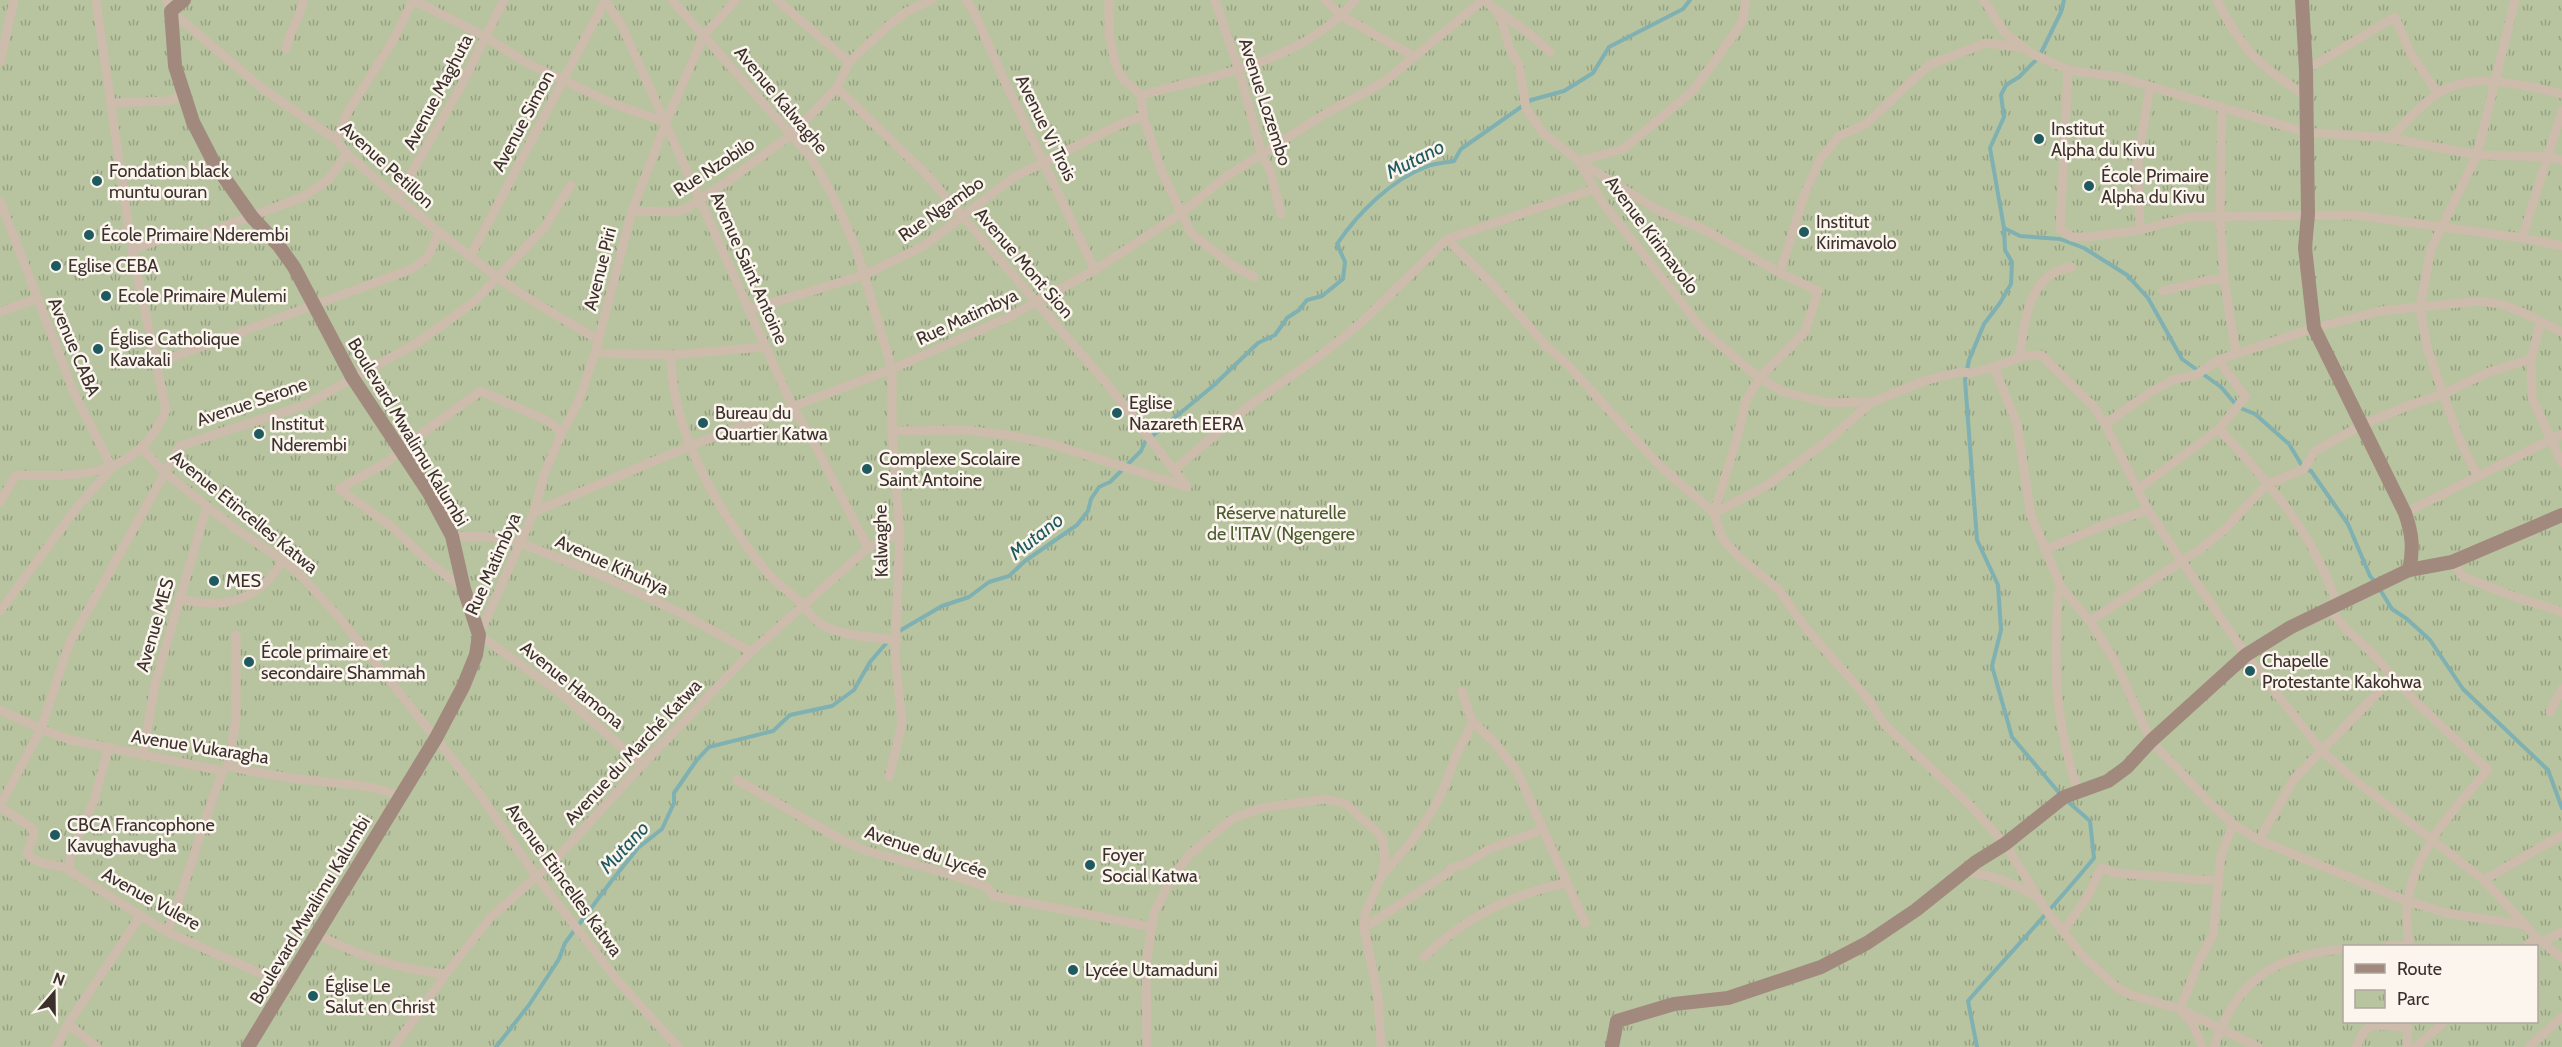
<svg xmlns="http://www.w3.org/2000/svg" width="2562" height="1047" viewBox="0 0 2562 1047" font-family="Cabin,sans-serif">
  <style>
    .park { fill: url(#park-tufts); fill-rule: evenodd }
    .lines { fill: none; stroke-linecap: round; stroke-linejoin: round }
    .stream { stroke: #7fb0b2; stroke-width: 4 }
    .street { stroke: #cdbbac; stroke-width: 9 }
    .secondary { stroke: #a18a7d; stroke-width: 14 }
    .poi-dot { fill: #1f5a5e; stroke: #fbf5ee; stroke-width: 2 }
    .labels { text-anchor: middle; stroke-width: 5; stroke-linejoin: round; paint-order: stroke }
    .street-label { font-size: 18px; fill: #3b302b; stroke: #fbf5ee }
    .poi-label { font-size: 18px; fill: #3b302b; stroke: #fbf5ee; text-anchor: start }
    .park-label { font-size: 18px; fill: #4a5a2e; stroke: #fbf5ee }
    .water-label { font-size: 20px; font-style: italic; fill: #1f5a5e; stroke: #fbf5ee }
  </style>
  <defs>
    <pattern id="park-tufts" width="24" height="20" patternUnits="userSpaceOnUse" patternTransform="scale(1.5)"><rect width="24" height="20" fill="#b8c4a0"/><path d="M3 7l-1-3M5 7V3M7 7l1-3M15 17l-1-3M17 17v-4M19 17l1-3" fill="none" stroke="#97a083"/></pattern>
  </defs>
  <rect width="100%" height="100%" fill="#f4ebe1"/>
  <path class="park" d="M0,0H2562V1047H0ZM2344,946H2536V1022H2344Z"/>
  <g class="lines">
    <g class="stream">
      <path d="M2004,228L2020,236L2060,239L2084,248L2127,275L2148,298L2182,359L2221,387L2238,407L2255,414L2289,444L2304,469L2311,471L2348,524L2370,576L2375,582"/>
      <path d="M2379,588L2392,609L2407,619L2430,640L2463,689L2548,770L2562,808"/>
      <path d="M896,633L942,606L969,597L989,582L1009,576L1025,561L1077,525L1088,511L1091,499L1099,487L1110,482L1141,451L1145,442L1213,386L1258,343L1275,335L1287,318L1299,310L1307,300L1322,296L1343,279L1345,262L1337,244C1358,213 1391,180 1426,167C1434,163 1445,163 1454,161L1461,149L1531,100L1564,91L1593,73L1609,47L1683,9L1690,0"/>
      <path d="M2061,795L2012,737L1992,666L2001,630L1998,585L1977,540L1965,380L1969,360L1984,324L2000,303L2011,284L2012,262L2005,250L2004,228L1990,148L2004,117L2001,95L2006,85L2019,77L2039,57L2061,12L2064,0"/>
      <path d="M496,1047L529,1005L559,959L565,943L613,879L638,848L662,829L674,803V793L696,761L709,747L773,731L790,715L832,706L854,690L870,662L889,640"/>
      <path d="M1977,1047L1968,1001C2010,953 2054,907 2094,858L2090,821L2066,800"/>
    </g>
    <g class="street">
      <path d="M166,0L171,11L263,89L337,140L347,154C395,197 446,238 497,277C529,301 565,320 599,340"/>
      <path d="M413,0L486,37L525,62L616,105L666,122"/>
      <path d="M605,0L622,26L793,408L815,445L868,548"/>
      <path d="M672,0L810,156L832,194L856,248L892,369V431L900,533L895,653L902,724L889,777"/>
      <path d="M777,0L849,62"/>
      <path d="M966,0L973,10L1006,84L1095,270"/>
      <path d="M1109,0V33L1115,63L1122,78L1141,95L1143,116L1162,172L1191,233L1232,265L1254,277"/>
      <path d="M1215,0L1239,70L1262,155L1270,170L1281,214"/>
      <path d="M1325,0L1342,16L1413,56"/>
      <path d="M1484,0L1496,10L1502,22L1510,49L1519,65L1526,108L1543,133L1579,161L1602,202L1704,331L1759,378L1784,392L1828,403L1872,402"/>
      <path d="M1984,0L2005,33L2031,53L2068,70L2119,77L2305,132L2390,138L2477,155L2549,157L2562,160"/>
      <path d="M2217,0C2241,50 2261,67 2306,96"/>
      <path d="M1498,11L1531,35L1550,52"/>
      <path d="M286,49C289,31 301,18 303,0"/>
      <path d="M0,62L14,0"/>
      <path d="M2068,70L2060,229L2072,237H2087L2140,230L2189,217L2355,215L2522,238L2562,246"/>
      <path d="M2306,70L2395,17L2411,54L2438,93"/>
      <path d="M837,88L925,173L1109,386L1187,487"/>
      <path d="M1141,95C1212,77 1307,60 1355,0"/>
      <path d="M111,103L168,101L183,94"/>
      <path d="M2222,107L2220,215L2224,279L2236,354"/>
      <path d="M2390,138C2405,123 2419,106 2437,94C2474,70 2522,85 2562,94"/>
      <path d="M337,140L347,113L393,41L413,0"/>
      <path d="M1579,161L1623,149L1693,91L1742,23L1746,0"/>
      <path d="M1580,162L1658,210L1705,230L1780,273L1818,291L1805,332L1759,378L1746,401L1736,442L1714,513"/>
      <path d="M397,198L459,90L504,0"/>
      <path d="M0,201L75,395L112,468"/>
      <path d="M632,211L676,212L689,207L728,181L791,135L837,88L849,62L888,26L906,12L932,0"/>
      <path d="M2140,230L2138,159L2150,87"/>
      <path d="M2522,238L2562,111"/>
      <path d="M1447,239L1495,287L1547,347L1567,364L1660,466L1714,513L1722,538L1738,556L1779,590L1805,627L1869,700L1885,725L1967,802L2005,844L2046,910L2082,955L2116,987L2131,995L2180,1009L2258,1047"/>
      <path d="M132,250L159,240L180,239L206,233L303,197L328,180L347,154"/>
      <path d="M471,255L605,1"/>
      <path d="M1780,273L1805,193L1821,158L1839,136L1866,124L1929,65L1986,43L2021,47"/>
      <path d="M2163,291L2208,280L2224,279"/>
      <path d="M749,310L864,275L924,246L1014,177L1121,124L1143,116"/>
      <path d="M0,312L36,299"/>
      <path d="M2541,321L2531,359L2532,398L2562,463"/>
      <path d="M595,353L671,355L765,347"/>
      <path d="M671,355C671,431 718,511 765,570C775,583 790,592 802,604C807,609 811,617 817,621C833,635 875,638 897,640"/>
      <path d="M2020,358C2023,323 2029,272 2072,267"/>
      <path d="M157,363L412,269L428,257L439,232"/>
      <path d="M1994,367L2017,424L2031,515L2061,587L2090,621L2115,661L2151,741L2210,803L2233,824L2259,840L2407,901L2446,913L2525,925"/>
      <path d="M2105,424L2151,392L2175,379L2196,375L2218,360L2314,328L2380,311L2479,301L2501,304L2524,313L2562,332"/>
      <path d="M2219,429C2248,459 2285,502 2306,537C2319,558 2328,581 2338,604"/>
      <path d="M892,431L966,430L1007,435L1048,443L1187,487"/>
      <path d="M143,449L164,472L237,530L283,560L305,580L338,616L477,790L536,876L618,981L678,1047"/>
      <path d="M1174,470L1250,405L1317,358L1362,322L1447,239L1594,189"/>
      <path d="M2477,475L2461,443L2443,394L2427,347L2420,307L2431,249L2477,155L2515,0"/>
      <path d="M2138,489L2219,429L2242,401L2245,396L2218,360"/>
      <path d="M0,502L16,475C79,477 139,478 166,410L132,250L96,0"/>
      <path d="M534,512L544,475L562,432L578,403L595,353L632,211L666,122L704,35L736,0"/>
      <path d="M1714,513L1766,486L1826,442L1872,402L1924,381L1960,372L1971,373L1994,367L2024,356L2041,355L2093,406L2105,424L2148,510L2181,560L2246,655L2322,751L2356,781L2484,880L2536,937L2562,958"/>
      <path d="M2405,513L2562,434"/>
      <path d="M452,536L489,537L521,543L600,575L683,614L751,652"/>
      <path d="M2045,550L2109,523L2148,510"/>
      <path d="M2452,562L2462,576L2507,594L2562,612"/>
      <path d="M2061,587L2058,594C2054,668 2054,719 2078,791"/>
      <path d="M464,589L430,563L391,526L339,489L389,461L399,450L481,391L548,421L562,432"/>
      <path d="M180,599C225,610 259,601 283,560"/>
      <path d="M2329,608L2347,630L2370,651L2417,703L2488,770C2455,808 2416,848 2408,900C2405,914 2408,932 2409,946"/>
      <path d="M0,611L78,506L112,468"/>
      <path d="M2090,621L2202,548L2225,529L2266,485L2304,469L2315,451L2362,425L2410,405L2443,394L2489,372L2531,359"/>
      <path d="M1462,691L1472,721L1495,743L1518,773L1585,923"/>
      <path d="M0,710L41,729L71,740L223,771L228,766C254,772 280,777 307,780C339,784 368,783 399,796"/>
      <path d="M2550,712L2562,689"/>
      <path d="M143,756L155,684L207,506"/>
      <path d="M642,765L558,691L479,635L534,512L690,446L892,369L1007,318L1095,270L1183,212L1224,178L1325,114L1384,82L1483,0"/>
      <path d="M228,766L236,720V635"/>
      <path d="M737,780L840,839L864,850L952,875L987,887L994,896L1152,927"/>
      <path d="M0,806L41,729L69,644L180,446L305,405L417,343L474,302L544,228L571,185"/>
      <path d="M0,807L32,828L34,834L27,854C40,866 52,864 68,868L71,872L167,932L262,974L289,978"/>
      <path d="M2259,840L2294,779L2394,676"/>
      <path d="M68,868L72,851L94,801L108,749"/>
      <path d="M1963,872C1991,874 2013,883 2037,897"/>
      <path d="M1382,875C1404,852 1425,826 1439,798C1447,783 1451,766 1458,751C1464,740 1469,733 1472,721"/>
      <path d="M2484,880L2562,835"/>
      <path d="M1364,928L1449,872L1451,868L1465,864L1489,849L1542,830"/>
      <path d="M167,932C188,879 202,824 223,771"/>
      <path d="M2063,932L2088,896L2101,868L2115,873L2218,881"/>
      <path d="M317,935C362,956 395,969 446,974"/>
      <path d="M2542,942L2562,932"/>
      <path d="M2389,946H2409"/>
      <path d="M2527,946L2536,937"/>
      <path d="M1424,957C1463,919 1512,894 1566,883"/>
      <path d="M2180,1009L2200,959L2213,935L2221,856L2233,824"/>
      <path d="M2183,1013L2193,1024L2202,1047"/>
      <path d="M68,1024L97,1047"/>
      <path d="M56,1047L68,1024L141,915"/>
      <path d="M394,1047L446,974L490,918L556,859L642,765L751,652L868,548L900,533"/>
      <path d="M1147,1047L1146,964L1154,913L1171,879L1190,854L1232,819L1261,808L1326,799L1346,804L1382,837L1385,857L1382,875L1365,914L1364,928L1378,996L1381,1047"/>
      <path d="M2214,1047C2235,981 2276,954 2344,949"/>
      <path d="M2356,1047L2365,1030L2375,1025L2407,1027"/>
      <path d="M2407,1047L2408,1022"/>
      <path d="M2416,1047L2444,1022"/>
      <path d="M2529,1047L2562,1017"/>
    </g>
    <g class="secondary">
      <path d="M184,0L171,11L175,66L193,122L214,163L252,217L279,246L294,267L352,377L429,493L452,536L464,589L479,635L476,655L463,687L436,738L248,1047"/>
      <path d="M2302,0L2306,70L2308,214L2305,248L2314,328L2405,513C2412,533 2414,548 2409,570"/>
      <path d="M1612,1047L1617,1021L1674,1004L1728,998L1821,967L1867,943L1916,910L1976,862L2005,844L2064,797L2108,781L2127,767L2151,741L2246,655L2291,627L2409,570L2452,562L2562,515"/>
    </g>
  </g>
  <g class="poi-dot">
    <circle cx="2039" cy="139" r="6"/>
    <circle cx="97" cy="181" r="6"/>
    <circle cx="2089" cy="186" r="6"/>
    <circle cx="1804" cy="232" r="6"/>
    <circle cx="89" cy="235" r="6"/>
    <circle cx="56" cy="266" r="6"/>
    <circle cx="106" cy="296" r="6"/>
    <circle cx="98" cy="349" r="6"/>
    <circle cx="1117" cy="413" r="6"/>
    <circle cx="703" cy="423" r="6"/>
    <circle cx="259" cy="434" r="6"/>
    <circle cx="867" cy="469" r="6"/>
    <circle cx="214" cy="581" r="6"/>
    <circle cx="249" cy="662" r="6"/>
    <circle cx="2250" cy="671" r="6"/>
    <circle cx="55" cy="835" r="6"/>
    <circle cx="1090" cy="865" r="6"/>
    <circle cx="1073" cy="970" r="6"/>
    <circle cx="313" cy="996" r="6"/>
  </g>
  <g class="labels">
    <g class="street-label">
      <text transform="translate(438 92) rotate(-62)" y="6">Avenue Maghuta</text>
      <text transform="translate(781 100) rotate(50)" y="6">Avenue Kalwaghe</text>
      <text transform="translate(1265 102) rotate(72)" y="6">Avenue Lozembo</text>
      <text transform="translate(523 121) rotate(-62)" y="6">Avenue Simon</text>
      <text transform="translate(1046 128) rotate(64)" y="6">Avenue Vi Trois</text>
      <text transform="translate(387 165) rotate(42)" y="6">Avenue Petillon</text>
      <text transform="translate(714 167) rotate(-33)" y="6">Rue Nzobilo</text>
      <text transform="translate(941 209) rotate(-35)" y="6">Rue Ngambo</text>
      <text transform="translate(1652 235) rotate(53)" y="6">Avenue Kirimavolo</text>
      <text transform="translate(1024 263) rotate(49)" y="6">Avenue Mont Sion</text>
      <text transform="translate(749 268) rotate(66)" y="6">Avenue Saint Antoine</text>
      <text transform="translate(600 269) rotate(-76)" y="6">Avenue Piri</text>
      <text transform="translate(967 317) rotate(-25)" y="6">Rue Matimbya</text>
      <text transform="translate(74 347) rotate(67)" y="6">Avenue CABA</text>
      <text transform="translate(252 402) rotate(-19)" y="6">Avenue Serone</text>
      <text transform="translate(408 432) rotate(59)" y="6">Boulevard Mwalimu Kalumbi</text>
      <text transform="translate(244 512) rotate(39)" y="6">Avenue Etincelles Katwa</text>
      <text transform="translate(881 541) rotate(-91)" y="6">Kalwaghe</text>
      <text transform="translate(493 564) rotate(-66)" y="6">Rue Matimbya</text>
      <text transform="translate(612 565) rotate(24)" y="6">Avenue Kihuhya</text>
      <text transform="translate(155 625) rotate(-74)" y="6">Avenue MES</text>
      <text transform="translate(572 685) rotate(39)" y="6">Avenue Hamona</text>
      <text transform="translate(200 747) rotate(9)" y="6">Avenue Vukaragha</text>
      <text transform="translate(633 752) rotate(-47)" y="6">Avenue du Marché Katwa</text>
      <text transform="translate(926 852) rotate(19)" y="6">Avenue du Lycée</text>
      <text transform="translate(564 880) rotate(54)" y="6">Avenue Etincelles Katwa</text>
      <text transform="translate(151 899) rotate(29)" y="6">Avenue Vulere</text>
      <text transform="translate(310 910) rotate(-59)" y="6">Boulevard Mwalimu Kalumbi</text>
    </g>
    <g class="poi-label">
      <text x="2051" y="135">Institut<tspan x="2051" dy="21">Alpha du Kivu</tspan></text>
      <text x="109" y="177">Fondation black<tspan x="109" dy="21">muntu ouran</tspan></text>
      <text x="2101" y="182">École Primaire<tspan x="2101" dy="21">Alpha du Kivu</tspan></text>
      <text x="1816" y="228">Institut<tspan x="1816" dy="21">Kirimavolo</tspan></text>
      <text x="101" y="241">École Primaire Nderembi</text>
      <text x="68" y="272">Eglise CEBA</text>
      <text x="118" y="302">Ecole Primaire Mulemi</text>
      <text x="110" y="345">Église Catholique<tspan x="110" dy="21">Kavakali</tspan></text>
      <text x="1129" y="409">Eglise<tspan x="1129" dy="21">Nazareth EERA</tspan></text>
      <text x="715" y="419">Bureau du<tspan x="715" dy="21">Quartier Katwa</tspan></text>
      <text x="271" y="430">Institut<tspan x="271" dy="21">Nderembi</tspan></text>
      <text x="879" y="465">Complexe Scolaire<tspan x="879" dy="21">Saint Antoine</tspan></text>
      <text x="226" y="587">MES</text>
      <text x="261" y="658">École primaire et<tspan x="261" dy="21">secondaire Shammah</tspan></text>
      <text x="2262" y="667">Chapelle<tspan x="2262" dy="21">Protestante Kakohwa</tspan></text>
      <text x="67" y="831">CBCA Francophone<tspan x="67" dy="21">Kavughavugha</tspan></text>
      <text x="1102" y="861">Foyer<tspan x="1102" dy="21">Social Katwa</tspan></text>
      <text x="1085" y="976">Lycée Utamaduni</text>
      <text x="325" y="992">Église Le<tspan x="325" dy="21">Salut en Christ</tspan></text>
    </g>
    <g class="park-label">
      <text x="1281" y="519">Réserve naturelle<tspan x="1281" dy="21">de l'ITAV (Ngengere</tspan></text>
    </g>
    <g class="water-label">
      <text transform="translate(1415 159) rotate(-27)" y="7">Mutano</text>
      <text transform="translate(1036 536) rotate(-38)" y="7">Mutano</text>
      <text transform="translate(624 847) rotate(-47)" y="7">Mutano</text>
    </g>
  </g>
  <rect x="2343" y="945" width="195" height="78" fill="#fbf5ee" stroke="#aea6a0" stroke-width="1.5"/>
  <rect x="2355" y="964" width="30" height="9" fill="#a18a7d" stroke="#aea6a0" stroke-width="1.5"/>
  <text x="2397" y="975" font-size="18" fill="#3b302b">Route</text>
  <rect x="2355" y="990" width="30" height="18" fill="url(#park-tufts)" stroke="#aea6a0" stroke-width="1.5"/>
  <text x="2397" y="1005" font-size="18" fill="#3b302b">Parc</text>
  <g transform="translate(54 993) rotate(20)" stroke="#fbf5ee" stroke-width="4.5" paint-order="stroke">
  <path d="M0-4.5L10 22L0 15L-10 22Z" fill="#3b302b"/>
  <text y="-9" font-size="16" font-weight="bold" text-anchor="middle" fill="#3b302b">N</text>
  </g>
</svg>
